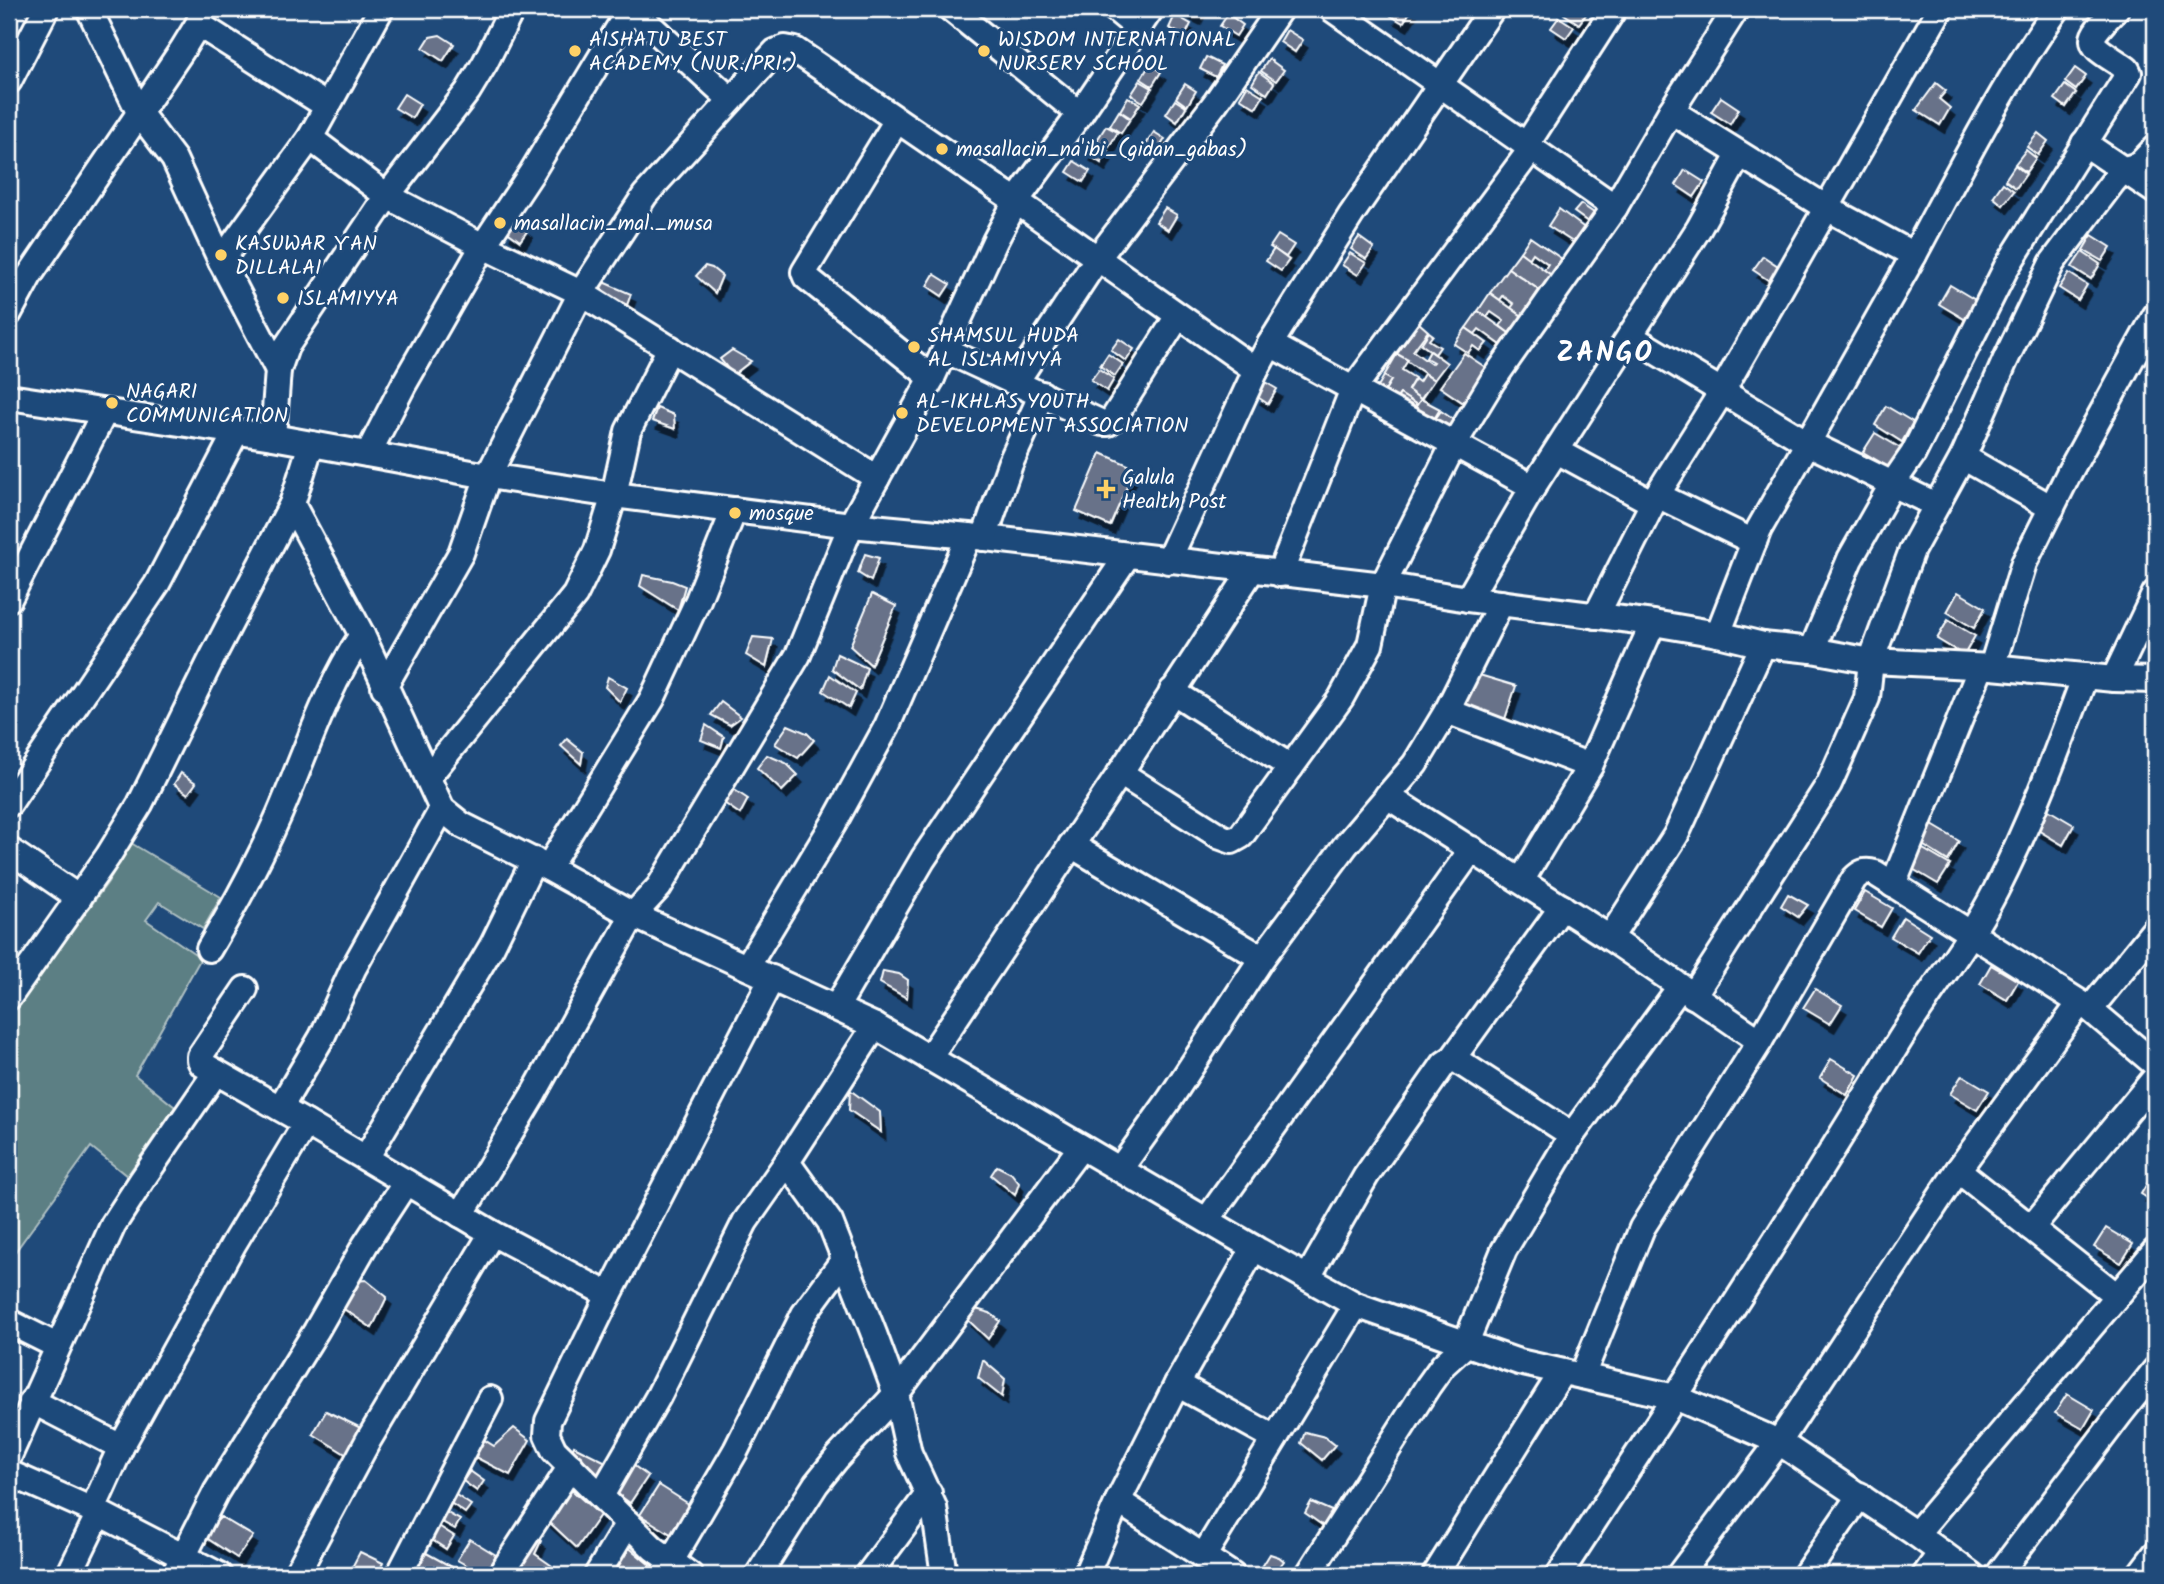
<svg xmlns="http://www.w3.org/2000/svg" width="2164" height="1584" viewBox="0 0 2164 1584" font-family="Kalam,sans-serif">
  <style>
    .green { fill: #5c7f84; stroke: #aebfc2; stroke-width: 2 }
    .building { fill: #687289; stroke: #fff; stroke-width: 2; filter: url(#shadow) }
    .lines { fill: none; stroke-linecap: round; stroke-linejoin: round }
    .minor-casing { stroke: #fff; stroke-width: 30 }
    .minor { stroke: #1f4a7a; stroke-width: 24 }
    .poi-dot { fill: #ffd166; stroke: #1f4a7a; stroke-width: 2.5 }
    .labels { text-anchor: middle; stroke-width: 6; stroke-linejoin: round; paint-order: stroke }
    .poi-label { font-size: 21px; fill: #fff; stroke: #1f4a7a; text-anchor: start }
    .district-label { font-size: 28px; font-weight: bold; letter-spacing: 2px; fill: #fff; stroke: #1f4a7a }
  </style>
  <defs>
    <filter id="shadow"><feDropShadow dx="4.5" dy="8" stdDeviation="0" flood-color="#0009"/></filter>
  </defs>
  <rect width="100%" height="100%" fill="#1f4a7a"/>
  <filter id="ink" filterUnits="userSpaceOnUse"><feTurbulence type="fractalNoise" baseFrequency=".0143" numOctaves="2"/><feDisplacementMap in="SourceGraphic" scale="14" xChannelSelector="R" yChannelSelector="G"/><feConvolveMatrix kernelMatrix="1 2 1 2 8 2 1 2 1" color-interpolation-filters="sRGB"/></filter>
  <g filter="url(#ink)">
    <path class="green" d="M131,843L221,897L203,929L159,902L146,920L201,958L135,1075L175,1107L127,1176L91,1147L10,1259L9,1019L108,882Z"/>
    <g class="building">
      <path d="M1180,9H1200L1196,17Z"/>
      <path d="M1396,9H1412L1403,23L1391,16Z"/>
      <path d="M1568,9H1581L1587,13L1579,24L1564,14Z"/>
      <path d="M1228,14L1243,25L1236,36L1220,26Z"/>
      <path d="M1175,15L1191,24L1185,36L1169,28Z"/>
      <path d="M1559,17L1574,27L1566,38L1551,28Z"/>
      <path d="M1287,30L1303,40L1295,52L1280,42Z"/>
      <path d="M440,35L454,44L443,61L423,48L430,37Z"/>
      <path d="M1206,57L1222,65L1216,77L1200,69Z"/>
      <path d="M1269,59L1284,70L1276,81L1261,71Z"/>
      <path d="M1150,64L1161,72L1152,86L1141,79Z"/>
      <path d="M2075,68L2086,76L2076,90L2065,82Z"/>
      <path d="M1259,72L1274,83L1267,94L1252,84Z"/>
      <path d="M1140,81L1152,88L1143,102L1131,95Z"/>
      <path d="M1936,83L1946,91L1939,99L1950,108L1940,125L1916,110Z"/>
      <path d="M1185,84L1196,91L1187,106L1176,98Z"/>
      <path d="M2065,85L2076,93L2066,107L2055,99Z"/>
      <path d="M1247,86L1263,96L1256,108L1240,98Z"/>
      <path d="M404,94L420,104L412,118L395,108Z"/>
      <path d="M1128,97L1140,104L1131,118L1120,111Z"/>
      <path d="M1721,97L1739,109L1730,124L1711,112Z"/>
      <path d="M1175,100L1186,107L1177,122L1166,114Z"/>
      <path d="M1119,111L1130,119L1121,133L1110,126Z"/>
      <path d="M1106,126L1118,132L1109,147L1097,140Z"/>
      <path d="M1154,132L1165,139L1156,153L1145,146Z"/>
      <path d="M2038,133L2048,141L2038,155L2027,147Z"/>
      <path d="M1093,142L1108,151L1101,163L1086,153Z"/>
      <path d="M2026,150L2036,158L2026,172L2015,164Z"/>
      <path d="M1074,161L1090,171L1083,182L1067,172Z"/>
      <path d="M2015,165L2026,174L2016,188L2005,180Z"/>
      <path d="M1685,170L1704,182L1694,197L1676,185Z"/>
      <path d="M2003,183L2014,191L2003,205L1993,197Z"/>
      <path d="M1581,204L1594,213L1588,222L1574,212Z"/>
      <path d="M1165,208L1177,215L1168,230L1156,222Z"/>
      <path d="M1559,209L1586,229L1579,246L1548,226Z"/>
      <path d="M513,220L528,230L520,241L506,231Z"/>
      <path d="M1278,235L1294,245L1286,257L1270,247Z"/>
      <path d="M2092,235L2111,247L2102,261L2083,250Z"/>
      <path d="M1359,237L1374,248L1366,259L1351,249Z"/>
      <path d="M1530,237L1562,259L1551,275L1544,270L1548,264L1533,253L1529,259L1520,252Z"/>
      <path d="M1274,249L1289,260L1281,271L1266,261Z"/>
      <path d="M1520,252L1551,275L1539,290L1508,268Z"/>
      <path d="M2082,252L2100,264L2091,279L2072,267Z"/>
      <path d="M1350,253L1366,263L1358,275L1342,265Z"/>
      <path d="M1763,256L1781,268L1771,282L1753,270Z"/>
      <path d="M705,266L712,268L722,276L715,293L696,276Z"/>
      <path d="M1508,268L1539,290L1522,316L1511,308L1514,304L1503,296L1500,300L1490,293Z"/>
      <path d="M2069,273L2087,285L2078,300L2059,288Z"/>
      <path d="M934,274L950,284L942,296L927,286Z"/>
      <path d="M603,282L631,294L627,305L598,293Z"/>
      <path d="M1950,285L1977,301L1966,320L1939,304Z"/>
      <path d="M1490,293L1522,316L1509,333L1500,326L1504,321L1491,312L1487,317L1478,311Z"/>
      <path d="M1478,311L1509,333L1501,345L1479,329L1475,334L1466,328Z"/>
      <path d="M1419,323L1428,331L1413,351L1431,364L1433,362L1426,358L1430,351L1447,363L1434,380L1397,354Z"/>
      <path d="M1466,328L1487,343L1480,351L1473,346L1468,353L1454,344Z"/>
      <path d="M1429,332L1433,335L1429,340L1440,347L1435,354L1421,344Z"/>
      <path d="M1119,339L1134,349L1126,361L1111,350Z"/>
      <path d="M732,350L751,361L733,375L720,359Z"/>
      <path d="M1464,353L1494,373L1471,408L1440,387Z"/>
      <path d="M1108,354L1123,364L1115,376L1100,366Z"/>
      <path d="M1397,354L1408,360L1402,370L1415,378L1408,390L1421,399L1417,405L1400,394L1393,404L1381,397L1391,380L1384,376Z"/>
      <path d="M1099,369L1114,379L1107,391L1091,380Z"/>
      <path d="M1424,374L1434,380L1421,399L1408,390L1415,379L1419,382Z"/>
      <path d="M1384,376L1391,380L1381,397L1373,395Z"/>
      <path d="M1265,382L1277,389L1268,404L1256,396Z"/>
      <path d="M1400,394L1417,405L1411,414L1393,405Z"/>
      <path d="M1421,399L1440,409L1430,426L1411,414Z"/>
      <path d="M1886,406L1913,422L1902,442L1875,425Z"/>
      <path d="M657,408L674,415L675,429L652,421Z"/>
      <path d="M1441,411L1457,422L1449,436L1430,426Z"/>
      <path d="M1875,433L1902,449L1890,468L1863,452Z"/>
      <path d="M1101,453L1135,468L1110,526L1076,511Z"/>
      <path d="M865,554L879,558L871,581L858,573Z"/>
      <path d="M643,575L672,581L685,586L678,610L640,586Z"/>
      <path d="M1958,592L1985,608L1974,628L1947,612Z"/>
      <path d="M872,594L896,606L871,665L850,646Z"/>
      <path d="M1948,620L1975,636L1964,655L1937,639Z"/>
      <path d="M753,637L773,639L766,667L746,655Z"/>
      <path d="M837,654L867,668L860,690L832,669Z"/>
      <path d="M1476,674L1516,686L1503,725L1461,709Z"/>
      <path d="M830,675L856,693L849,708L823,691Z"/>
      <path d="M608,677L627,688L620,702L605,687Z"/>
      <path d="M721,702L741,717L730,725L711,715Z"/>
      <path d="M706,725L724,737L721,748L701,740Z"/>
      <path d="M788,725L807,733L814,740L798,758L775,744Z"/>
      <path d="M567,739L583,752L581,764L561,746Z"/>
      <path d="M767,755L786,763L798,775L782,791L757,768Z"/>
      <path d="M181,773L196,783L188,794L174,784Z"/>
      <path d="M733,789L748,799L740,814L724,803Z"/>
      <path d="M2047,809L2074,825L2063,845L2036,829Z"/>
      <path d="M1932,825L1959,841L1948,861L1921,844Z"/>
      <path d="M1923,849L1950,865L1938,884L1911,868Z"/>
      <path d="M1865,892L1892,908L1881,927L1854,911Z"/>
      <path d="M1788,894L1808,905L1798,917L1781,906Z"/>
      <path d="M1903,917L1930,934L1918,953L1891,937Z"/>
      <path d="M1991,965L2018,981L2007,1000L1980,984Z"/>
      <path d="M883,971L899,974L908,980L907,998L880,983Z"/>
      <path d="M1815,989L1842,1005L1830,1024L1803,1008Z"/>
      <path d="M1831,1059L1858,1075L1847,1095L1820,1078Z"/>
      <path d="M1962,1075L1989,1091L1977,1110L1950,1094Z"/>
      <path d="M850,1090L880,1112L881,1132L849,1110Z"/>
      <path d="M997,1166L1011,1173L1019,1183L1015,1195L991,1175Z"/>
      <path d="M2152,1175L2155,1177V1203L2141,1194Z"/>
      <path d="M2106,1228L2133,1244L2121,1263L2094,1247Z"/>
      <path d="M366,1280L387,1297L372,1328L338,1305L356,1281Z"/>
      <path d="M972,1308L990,1313L1000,1321L988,1339L967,1319Z"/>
      <path d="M983,1360L1005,1379L1002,1397L978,1378Z"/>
      <path d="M2067,1394L2094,1410L2083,1429L2055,1413Z"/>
      <path d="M326,1411L365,1430L347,1455L313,1434Z"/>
      <path d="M514,1428L530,1440L510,1475L475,1457L469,1451L478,1436L494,1446Z"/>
      <path d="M1305,1432L1325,1437L1335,1445L1322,1460L1301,1443Z"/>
      <path d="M574,1446L608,1463L600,1481L572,1451Z"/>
      <path d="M633,1465L648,1476L630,1503L615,1492Z"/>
      <path d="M470,1471L484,1481L477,1491L463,1481Z"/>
      <path d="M659,1485L692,1506L674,1536L640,1515Z"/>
      <path d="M567,1486L600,1515L577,1548L546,1519Z"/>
      <path d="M450,1491L471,1505L465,1513L445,1499Z"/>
      <path d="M1311,1502L1334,1512L1325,1527L1305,1513Z"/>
      <path d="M442,1510L460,1520L455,1529L437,1519Z"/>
      <path d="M221,1517L253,1536L237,1558L202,1535Z"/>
      <path d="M434,1523L454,1536L446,1549L426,1536Z"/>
      <path d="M530,1531L541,1541L535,1554L558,1570L555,1575H528L524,1573L523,1575H502Z"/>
      <path d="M470,1539L496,1555L484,1575L457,1560Z"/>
      <path d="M627,1546L650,1565L646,1575H606Z"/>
      <path d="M419,1549L452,1567L448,1575H406Z"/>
      <path d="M360,1552L383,1563L377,1575H348Z"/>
      <path d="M1270,1554L1279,1557L1284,1561L1273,1575H1257Z"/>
    </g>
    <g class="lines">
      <defs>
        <g id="minor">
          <path d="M89,9L140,114L174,159L221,261L278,370"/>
          <path d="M632,9L731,100"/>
          <path d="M951,9L1080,114"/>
          <path d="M1115,9L1138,28"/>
          <path d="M1332,9L1615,207"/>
          <path d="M198,24L327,106"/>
          <path d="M9,81L46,9"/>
          <path d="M1671,111L1825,207L1914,255L1759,529L1718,634"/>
          <path d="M897,120L804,272L806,277L932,378"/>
          <path d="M310,138L387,196L483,246L581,293L877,478"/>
          <path d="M2084,143L2155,191"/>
          <path d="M1527,144L1614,9"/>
          <path d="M1914,255C1959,171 2002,86 2057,9"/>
          <path d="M221,261L310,138L381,9"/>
          <path d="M9,313L29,276L182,50L198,24L204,9"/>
          <path d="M1630,336L1806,442L1936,505"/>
          <path d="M1270,344L1533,487"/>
          <path d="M945,350L1102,423H1108L1113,419L1178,316"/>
          <path d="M1016,382L1097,259L1216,102L1280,9"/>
          <path d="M9,397L273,437L488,476L614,495L851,525L969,536L1383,585L1468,599L1653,623L1718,634L1763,645L1812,650L1871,661L1992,667L2114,679L2155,680"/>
          <path d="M273,437L278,370L286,347L387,196L468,91L485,63L512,9"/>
          <path d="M1557,451L1653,503"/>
          <path d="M368,454L404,384L483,246L532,172L630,9"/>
          <path d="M1963,457L2052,508"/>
          <path d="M1657,495L1754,542"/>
          <path d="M292,504L362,635L442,809L462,825L548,868L633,915L875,1026L1254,1248L1356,1305L1519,1362L1675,1397L1779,1442L1916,1534L1972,1575"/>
          <path d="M984,538L1010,464L1042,394"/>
          <path d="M1168,561L1256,370L1270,344L1351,215L1492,9"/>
          <path d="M1280,574L1353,389L1532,148"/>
          <path d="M9,599L104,413"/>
          <path d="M1468,599L1533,487L1699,228L1739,155"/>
          <path d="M1596,616L1657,495L1721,393L1940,9"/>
          <path d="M1812,650L1850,559L1893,483L1913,454L2006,268L2129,73L2127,69C2088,42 2080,46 2116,9"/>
          <path d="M1992,667L2024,563L2070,471L2155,316"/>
          <path d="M2114,679L2155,593"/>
          <path d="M384,687L461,553L488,476L581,293L645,195L775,52L785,48L795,50L1016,201L1256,370"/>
          <path d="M1172,691L1291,767"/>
          <path d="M1447,711L1590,766"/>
          <path d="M1120,773L1221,837L1232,841L1241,836L1341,698L1370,645L1383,585L1454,444L1493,380L1615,207L1671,111L1736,9"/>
          <path d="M428,777L575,595L597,550L614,495L628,431L670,348"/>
          <path d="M1387,796L1610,938L1760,1041"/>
          <path d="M9,804L157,584L236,432"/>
          <path d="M1071,845L1262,958"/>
          <path d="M9,850L79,898"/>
          <path d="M548,868L652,699L698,600L734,510"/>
          <path d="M1521,881L1590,766L1653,623"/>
          <path d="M1893,885L1981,667"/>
          <path d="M1610,938L1676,835L1763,645"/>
          <path d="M209,949C235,905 259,861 279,815C305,755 325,690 362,635"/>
          <path d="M747,967L834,823L887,726L969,536"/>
          <path d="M245,989L200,1056V1060L202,1064L306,1123L492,1233L609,1295"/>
          <path d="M1693,996L1829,784L1867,698L1871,661L1912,550L1963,457L2005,361L2052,263L2112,183L2124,169L2139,165L2155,148"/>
          <path d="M9,997L108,856L140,804L212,658L292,504L311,444"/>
          <path d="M836,1008L923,859L1127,556"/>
          <path d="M2090,1009L2155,929"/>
          <path d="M929,1058L1120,773L1252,570"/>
          <path d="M1453,1058L1572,1135"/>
          <path d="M280,1108L322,1037L353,969L442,809"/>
          <path d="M366,1158L492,946L534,860"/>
          <path d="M787,1162L830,1222L874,1334L896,1394L909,1453L934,1507L944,1575"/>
          <path d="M1120,1169L1170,1099L1262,958L1345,846L1415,764L1447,711L1501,603"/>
          <path d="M1958,1170L2117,1296"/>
          <path d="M461,1215L534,1093L633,915L659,887L798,655L851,525L932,378L995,241L1016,201L1080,114L1151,9"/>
          <path d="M1207,1220L1472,849"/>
          <path d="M2031,1228L2155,1078"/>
          <path d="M1308,1277L1366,1176L1444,1064L1453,1058L1562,907"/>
          <path d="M9,1322L57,1346"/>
          <path d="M1582,1376L1642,1228L1760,1041L1854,879C1861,872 1865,870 1875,873L2090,1009L2155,1064"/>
          <path d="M1177,1384L1275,1438"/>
          <path d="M32,1401L121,1447"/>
          <path d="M9,1456L113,1225L142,1180L216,1072"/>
          <path d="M9,1473L99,1513L219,1575"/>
          <path d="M601,1496L658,1397L745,1222L787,1162L875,1026"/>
          <path d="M1118,1501L1232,1575"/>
          <path d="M92,1511L121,1447L234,1243L306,1123"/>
          <path d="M1916,1534L2155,1251"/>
          <path d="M1203,1557L1356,1305"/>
          <path d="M69,1575L99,1513"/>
          <path d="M174,1575L216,1492L316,1331L365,1245L406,1182"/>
          <path d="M296,1575L369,1439L492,1233"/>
          <path d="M399,1575L490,1399"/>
          <path d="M500,1575L571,1466"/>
          <path d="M597,1575L628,1523"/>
          <path d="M663,1575L736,1450L804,1314L845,1258"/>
          <path d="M690,1575L653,1548L554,1450L547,1435L548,1421L609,1295L772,978"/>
          <path d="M758,1575L816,1484L837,1458L896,1394L1081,1147"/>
          <path d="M868,1575L929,1493"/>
          <path d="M1086,1575L1118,1501L1177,1384L1254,1248"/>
          <path d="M1308,1575L1428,1386L1443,1365L1465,1345L1504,1250L1572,1135L1680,987"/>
          <path d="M1435,1575L1562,1372"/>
          <path d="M1559,1575C1673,1400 1788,1225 1896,1046C1928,993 1968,945 1996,890C2031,821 2058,749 2085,676"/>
          <path d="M1679,1575L1779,1442L1958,1170L2080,1003"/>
          <path d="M1805,1575L1860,1495"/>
          <path d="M1925,1575L1941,1552"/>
          <path d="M1998,1575L2120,1414L2155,1370"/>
          <path d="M2139,1575L2155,1554"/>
        </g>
      </defs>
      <use href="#minor" class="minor-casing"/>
      <use href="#minor" class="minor"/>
    </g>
  </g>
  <g class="poi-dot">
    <circle cx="575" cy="51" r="7"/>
    <circle cx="984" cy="51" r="7"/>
    <circle cx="942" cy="149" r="7"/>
    <circle cx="500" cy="223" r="7"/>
    <circle cx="221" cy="255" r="7"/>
    <circle cx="283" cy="298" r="7"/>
    <circle cx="914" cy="347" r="7"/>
    <circle cx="112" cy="403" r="7"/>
    <circle cx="902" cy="413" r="7"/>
    <path d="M1102.5 478.5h7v7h7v7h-7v7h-7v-7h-7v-7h7z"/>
    <circle cx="735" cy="513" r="7"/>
  </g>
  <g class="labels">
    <g class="poi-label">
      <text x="589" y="46">AISHATU BEST<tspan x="589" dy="24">ACADEMY (NUR./PRI.)</tspan></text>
      <text x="998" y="46">WISDOM INTERNATIONAL<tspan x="998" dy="24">NURSERY SCHOOL</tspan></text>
      <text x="956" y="156">masallacin_na'ibi_(gidan_gabas)</text>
      <text x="514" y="230">masallacin_mal._musa</text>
      <text x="235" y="250">KASUWAR ƳAN<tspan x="235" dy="24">DILLALAI</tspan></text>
      <text x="297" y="305">ISLAMIYYA</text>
      <text x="928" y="342">SHAMSUL HUDA<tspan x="928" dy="24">AL ISLAMIYYA</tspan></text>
      <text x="126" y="398">NAGARI<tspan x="126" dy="24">COMMUNICATION</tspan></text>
      <text x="916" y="408">AL-IKHLAS YOUTH<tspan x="916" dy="24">DEVELOPMENT ASSOCIATION</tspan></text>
      <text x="1122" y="484">Galula<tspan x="1122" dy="24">Health Post</tspan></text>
      <text x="749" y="520">mosque</text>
    </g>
    <g class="district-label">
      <text x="1605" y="361">ZANGO</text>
    </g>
  </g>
  <rect width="2164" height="1584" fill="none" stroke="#1f4a7a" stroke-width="35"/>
  <rect x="18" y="18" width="2129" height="1549" fill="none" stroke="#fff" stroke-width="2.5" filter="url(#ink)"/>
</svg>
